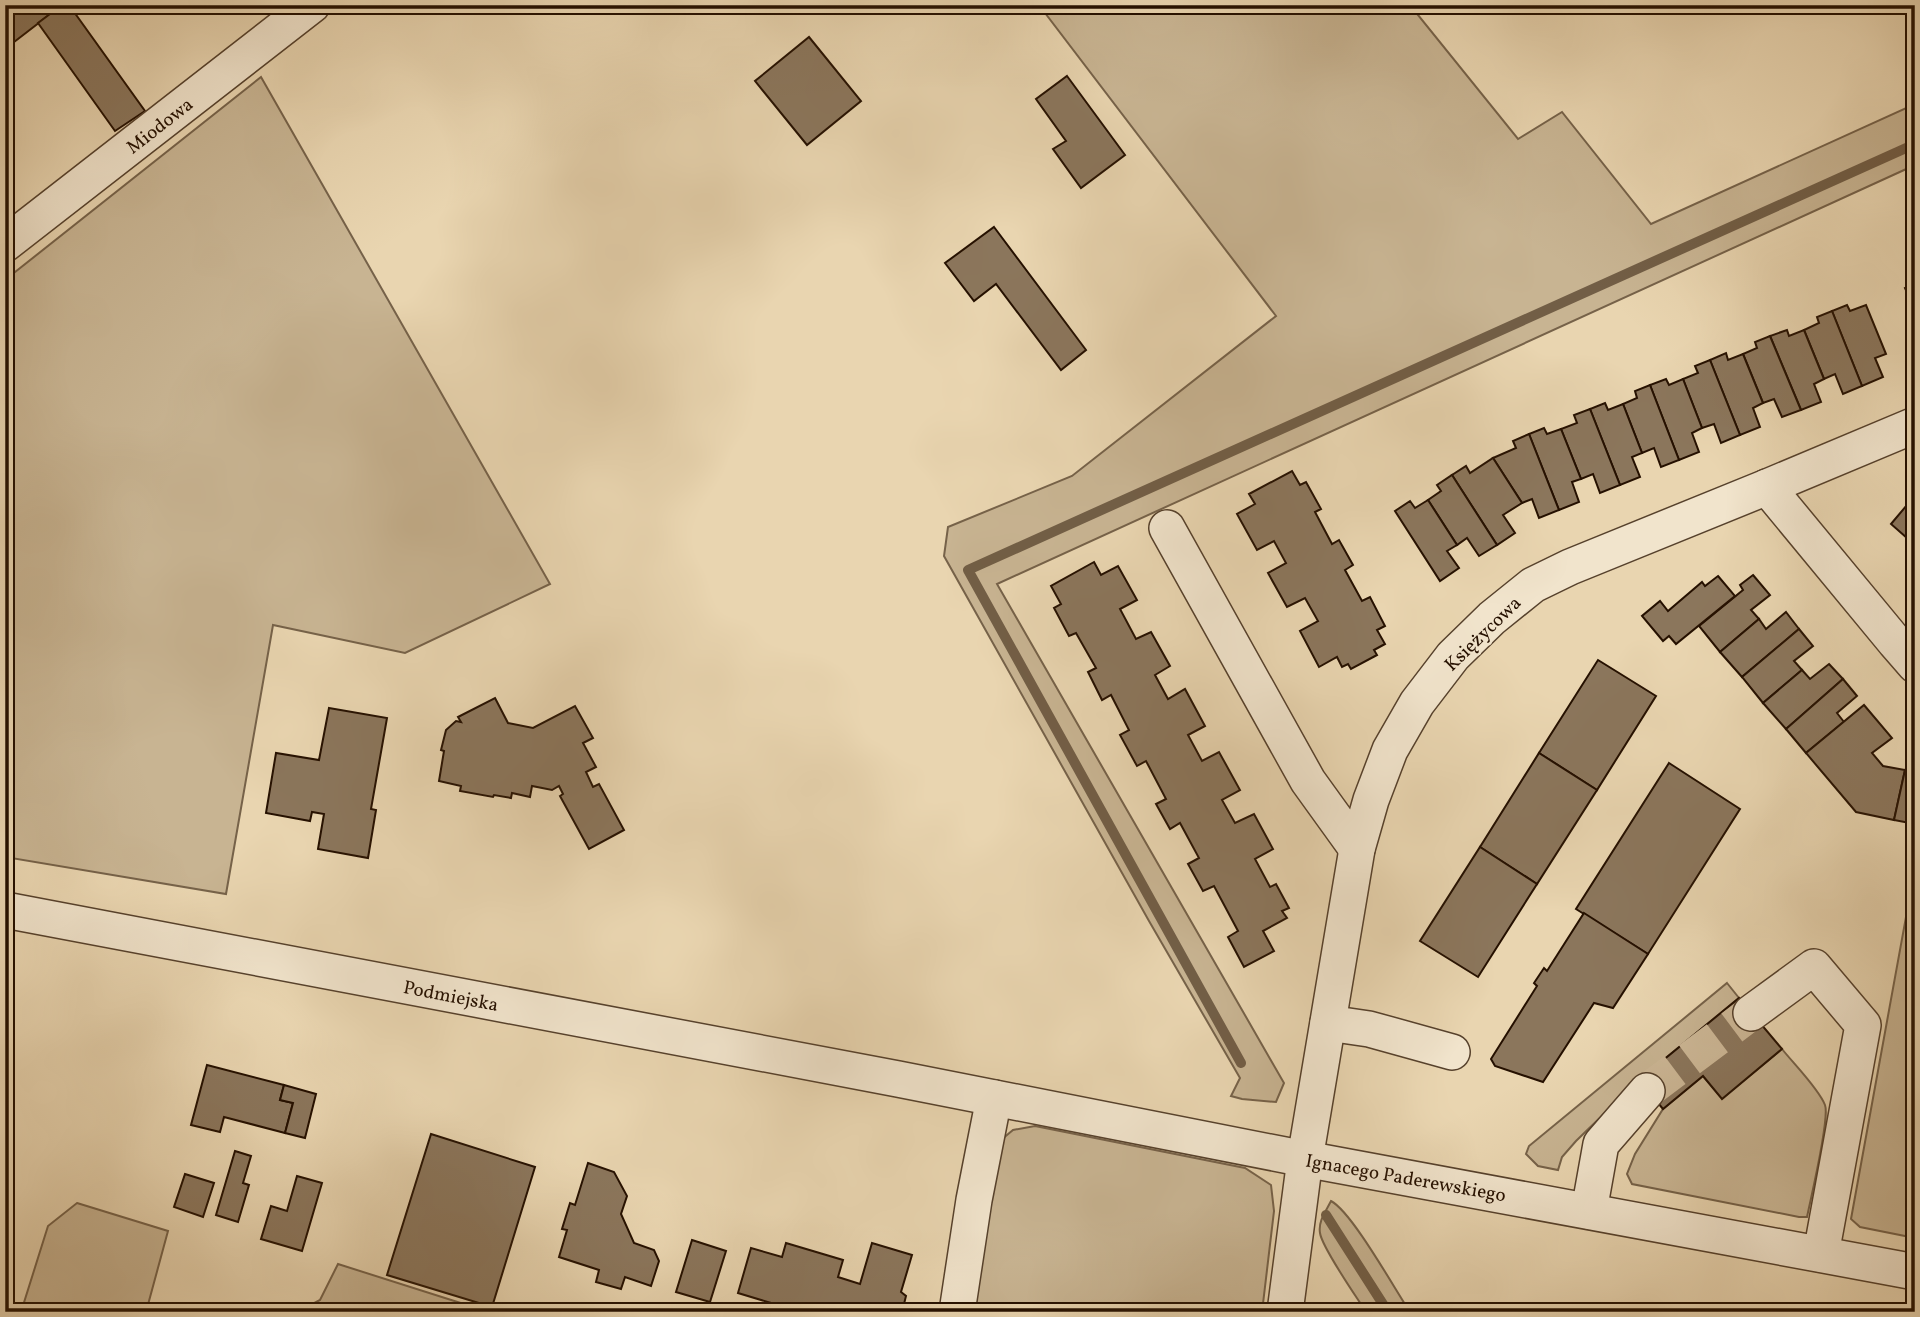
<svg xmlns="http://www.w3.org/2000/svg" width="1920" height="1317" viewBox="0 0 1920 1317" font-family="Vollkorn,serif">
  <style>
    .green { fill: #c8b492; stroke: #766249; stroke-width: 2 }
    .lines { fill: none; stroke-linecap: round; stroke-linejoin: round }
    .stream { stroke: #725e46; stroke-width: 10 }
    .building { fill: #8b765c; stroke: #251000; stroke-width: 2 }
    .minor-tunnel { stroke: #ccb796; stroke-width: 35; stroke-dasharray: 35 18; stroke-linecap: butt }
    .minor-casing { stroke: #56412c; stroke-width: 38 }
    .minor { stroke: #f1e4cc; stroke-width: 35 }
    .labels { text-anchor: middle; stroke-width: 5; stroke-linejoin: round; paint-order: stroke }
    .street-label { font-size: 19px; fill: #251000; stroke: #f1e4cc }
  </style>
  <rect width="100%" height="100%" fill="#e9d5b0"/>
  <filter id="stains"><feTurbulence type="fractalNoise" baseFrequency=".00286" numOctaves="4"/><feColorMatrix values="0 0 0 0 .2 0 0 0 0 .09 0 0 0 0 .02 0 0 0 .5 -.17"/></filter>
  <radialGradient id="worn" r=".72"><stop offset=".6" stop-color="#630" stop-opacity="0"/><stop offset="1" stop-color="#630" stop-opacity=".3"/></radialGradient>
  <g class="green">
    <path d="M1039,5H1410L1518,139L1562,112L1651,224L1915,104V165L997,584L1284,1083L1276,1102L1242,1099L1231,1096L1240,1078L1149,921L944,556L948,527L1072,476L1276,316Z"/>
    <path d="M261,77L550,584L405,653L273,625L226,894L5,857V280Z"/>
    <path d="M1912,884L1915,885V1238L1860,1227L1851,1219Z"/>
    <path d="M1727,983L1739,998L1639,1080L1576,1141L1562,1157L1558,1170L1538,1166L1526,1154L1529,1146Z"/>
    <path d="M1782,1049C1793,1063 1819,1089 1825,1105C1830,1119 1811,1197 1807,1217H1799L1632,1184L1627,1174L1635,1154L1663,1109L1703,1076L1722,1098Z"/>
    <path d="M1035,1126L1245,1168L1271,1185L1274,1211L1262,1312H968L1001,1140L1013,1130Z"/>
    <path d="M1331,1201C1352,1212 1394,1288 1410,1312H1366C1356,1296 1322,1248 1320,1233C1318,1221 1326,1211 1331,1201Z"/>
    <path d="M77,1203L168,1231L146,1312H21L48,1226Z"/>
    <path d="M338,1264L489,1312H304L305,1308L320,1300Z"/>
  </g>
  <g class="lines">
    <g class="stream">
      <path d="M1241,1063L968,570L1915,144"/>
      <path d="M1326,1215L1388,1312"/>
    </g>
  </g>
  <g class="building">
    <path d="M5,5H62L5,49Z"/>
    <path d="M62,5H69L145,111L115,131L38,23Z"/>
    <path d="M809,37L861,101L807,145L755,81Z"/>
    <path d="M1067,76L1125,155L1081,188L1053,149L1066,141L1036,99Z"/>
    <path d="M994,227L1086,350L1061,370L996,284L974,301L945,263Z"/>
    <path d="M1915,284V311L1905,288Z"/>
    <path d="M1847,305L1850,311L1866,305L1886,354L1875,358L1883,377L1862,386L1832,311Z"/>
    <path d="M1832,311L1862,386L1843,394L1835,374L1824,379L1804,330L1819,323L1817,317Z"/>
    <path d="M1787,330L1789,336L1804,330L1824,379L1814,384L1821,402L1801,410L1770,336Z"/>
    <path d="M1770,336L1801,410L1782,417L1774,399L1763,403L1743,354L1757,348L1755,342Z"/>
    <path d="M1726,353L1728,360L1743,354L1763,403L1753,408L1760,427L1740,435L1710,360Z"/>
    <path d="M1710,360L1740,435L1721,443L1714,424L1702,428L1683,379L1698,373L1695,366Z"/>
    <path d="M1666,379L1669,385L1683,379L1702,428L1692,433L1699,452L1679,460L1650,385Z"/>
    <path d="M1650,385L1679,460L1661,467L1654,448L1642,453L1623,404L1637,398L1635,391Z"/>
    <path d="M1605,403L1608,410L1623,404L1642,453L1632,457L1640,477L1620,485L1590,409Z"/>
    <path d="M1590,409L1620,485L1600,493L1593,474L1581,479L1561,429L1577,423L1574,415Z"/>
    <path d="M1544,428L1547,434L1561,429L1581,479L1572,482L1579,502L1559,510L1529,434Z"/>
    <path d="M1529,434L1559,510L1539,518L1532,499L1522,503L1493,458L1516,448L1513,441Z"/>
    <path d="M1493,458L1522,503L1503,515L1515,533L1497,545L1452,475L1466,466L1470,473Z"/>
    <path d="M1292,471L1300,485L1306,482L1321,509L1315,512L1332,544L1339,540L1353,565L1345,570L1362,601L1370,597L1385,626L1377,630L1385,644L1374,650L1377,655L1351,669L1348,664L1342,667L1337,657L1319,667L1300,631L1318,621L1305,598L1287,607L1268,573L1286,563L1274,541L1257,550L1237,514L1255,504L1249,494Z"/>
    <path d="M1452,475L1497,545L1479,556L1467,538L1457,545L1428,500L1441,491L1437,485Z"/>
    <path d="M1912,499L1915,501V528L1907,538L1891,524Z"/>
    <path d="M1428,500L1457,545L1447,551L1459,568L1440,581L1395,511L1410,501L1415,508Z"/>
    <path d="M1094,562L1101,575L1118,566L1137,600L1120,609L1136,639L1151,632L1170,666L1155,675L1168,699L1185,689L1205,726L1188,735L1202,761L1219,752L1240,790L1222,800L1235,823L1254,814L1273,849L1255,859L1270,887L1276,884L1289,908L1282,911L1287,918L1263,931L1274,951L1244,967L1228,937L1238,931L1214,886L1203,891L1188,864L1199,858L1180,823L1170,829L1156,804L1166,799L1146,761L1137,766L1120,735L1129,730L1111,695L1102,700L1088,672L1096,668L1076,633L1069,636L1054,608L1061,604L1051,586Z"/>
    <path d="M1753,575L1770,595L1751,610L1759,619L1720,652L1699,626L1743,590L1740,585Z"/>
    <path d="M1718,576L1735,596L1676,644L1669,636L1663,641L1642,616L1660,601L1668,611L1702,582L1705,586Z"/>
    <path d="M1786,612L1799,629L1742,677L1720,652L1759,619L1766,629Z"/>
    <path d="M1799,629L1813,646L1794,661L1802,670L1763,703L1742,677Z"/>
    <path d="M1598,660L1656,696L1597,790L1539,753Z"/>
    <path d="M1829,664L1843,679L1786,729L1763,703L1802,670L1810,679Z"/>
    <path d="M1843,679L1857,696L1837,713L1844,722L1806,753L1786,729Z"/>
    <path d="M495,698L508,723L533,728L575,706L593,738L583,743L596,767L586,772L593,787L599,784L624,830L589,849L560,796L563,794L559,786L552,790L532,786L530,797L512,793L511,798L494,795L493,797L460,791L461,786L439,781L444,751L441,750L446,730L456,721L461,722L458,717Z"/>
    <path d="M1864,705L1892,738L1872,753L1883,766L1905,770L1894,820L1856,812L1806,753Z"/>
    <path d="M329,708L387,718L371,809L376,810L368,858L318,849L324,814L312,812L310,821L266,813L276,753L319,760Z"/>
    <path d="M1539,753L1597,790L1537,884L1480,847Z"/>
    <path d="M1669,763L1740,809L1648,954L1576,909Z"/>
    <path d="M1905,770L1915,773V824L1894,820Z"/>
    <path d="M1480,847L1537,884L1478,977L1420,941Z"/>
    <path d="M1584,913L1648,954L1613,1008L1594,1003L1543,1082L1495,1066L1491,1059L1537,986L1534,983L1544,968L1547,971Z"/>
    <path d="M1739,998L1782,1049L1722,1099L1703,1076L1663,1109L1639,1080Z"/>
    <path d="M207,1065L284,1085L280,1100L293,1103L285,1133L224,1117L220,1132L191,1125Z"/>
    <path d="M284,1085L316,1094L305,1138L285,1133L293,1103L280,1100Z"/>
    <path d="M431,1134L535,1167L492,1307L387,1275Z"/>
    <path d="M235,1151L251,1156L243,1183L249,1185L238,1222L216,1215Z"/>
    <path d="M588,1163L614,1172L627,1196L621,1214L634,1243L654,1250L659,1261L651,1286L625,1277L621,1289L596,1282L599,1270L559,1257L567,1230L562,1229L570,1203L575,1205Z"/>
    <path d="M185,1174L214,1183L203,1217L174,1207Z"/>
    <path d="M297,1176L322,1183L302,1251L261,1239L271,1206L287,1211Z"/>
    <path d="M692,1240L726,1251L710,1302L676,1292Z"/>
    <path d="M786,1243L843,1260L838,1277L860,1284L872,1243L912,1255L901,1292L906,1296L902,1312H768L771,1303L738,1293L751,1248L782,1257Z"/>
  </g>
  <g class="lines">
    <path class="minor-tunnel" d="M1647,1091L1751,1013"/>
    <defs>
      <g id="minor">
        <path d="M5,244L312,5"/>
        <path d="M1767,487L1895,642L1915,665"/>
        <path d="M1167,528L1308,781L1357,849"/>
        <path d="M5,910L898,1079L1305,1159L1915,1272"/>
        <path d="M1751,1013L1814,967L1863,1025L1821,1254"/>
        <path d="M1328,1023L1369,1029L1452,1052"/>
        <path d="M1589,1211L1601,1144L1647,1091"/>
        <path d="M957,1312L974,1200L994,1098"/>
        <path d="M1285,1312L1305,1159L1357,849L1371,800L1390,750L1417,703L1453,656L1492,618L1533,585L1570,567L1767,487L1915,425"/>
      </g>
    </defs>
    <use href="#minor" class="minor-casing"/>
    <use href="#minor" class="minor"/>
  </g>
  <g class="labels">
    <g class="street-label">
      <text transform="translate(159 125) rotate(-38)" y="7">Miodowa</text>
      <text transform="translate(1482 633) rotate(-44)" y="7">Księżycowa</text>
      <text transform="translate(451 995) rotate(11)" y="7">Podmiejska</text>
      <text transform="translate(1406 1177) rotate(10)" y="7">Ignacego Paderewskiego</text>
    </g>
  </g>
  <rect width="1920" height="1317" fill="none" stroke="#e9d5b0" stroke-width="28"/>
  <rect x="7" y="7" width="1906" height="1303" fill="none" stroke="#251000" stroke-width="3.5"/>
  <rect x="14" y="14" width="1892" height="1289" fill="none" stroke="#251000" stroke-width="2"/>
  <rect width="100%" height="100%" filter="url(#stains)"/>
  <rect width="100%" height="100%" fill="url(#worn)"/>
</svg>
